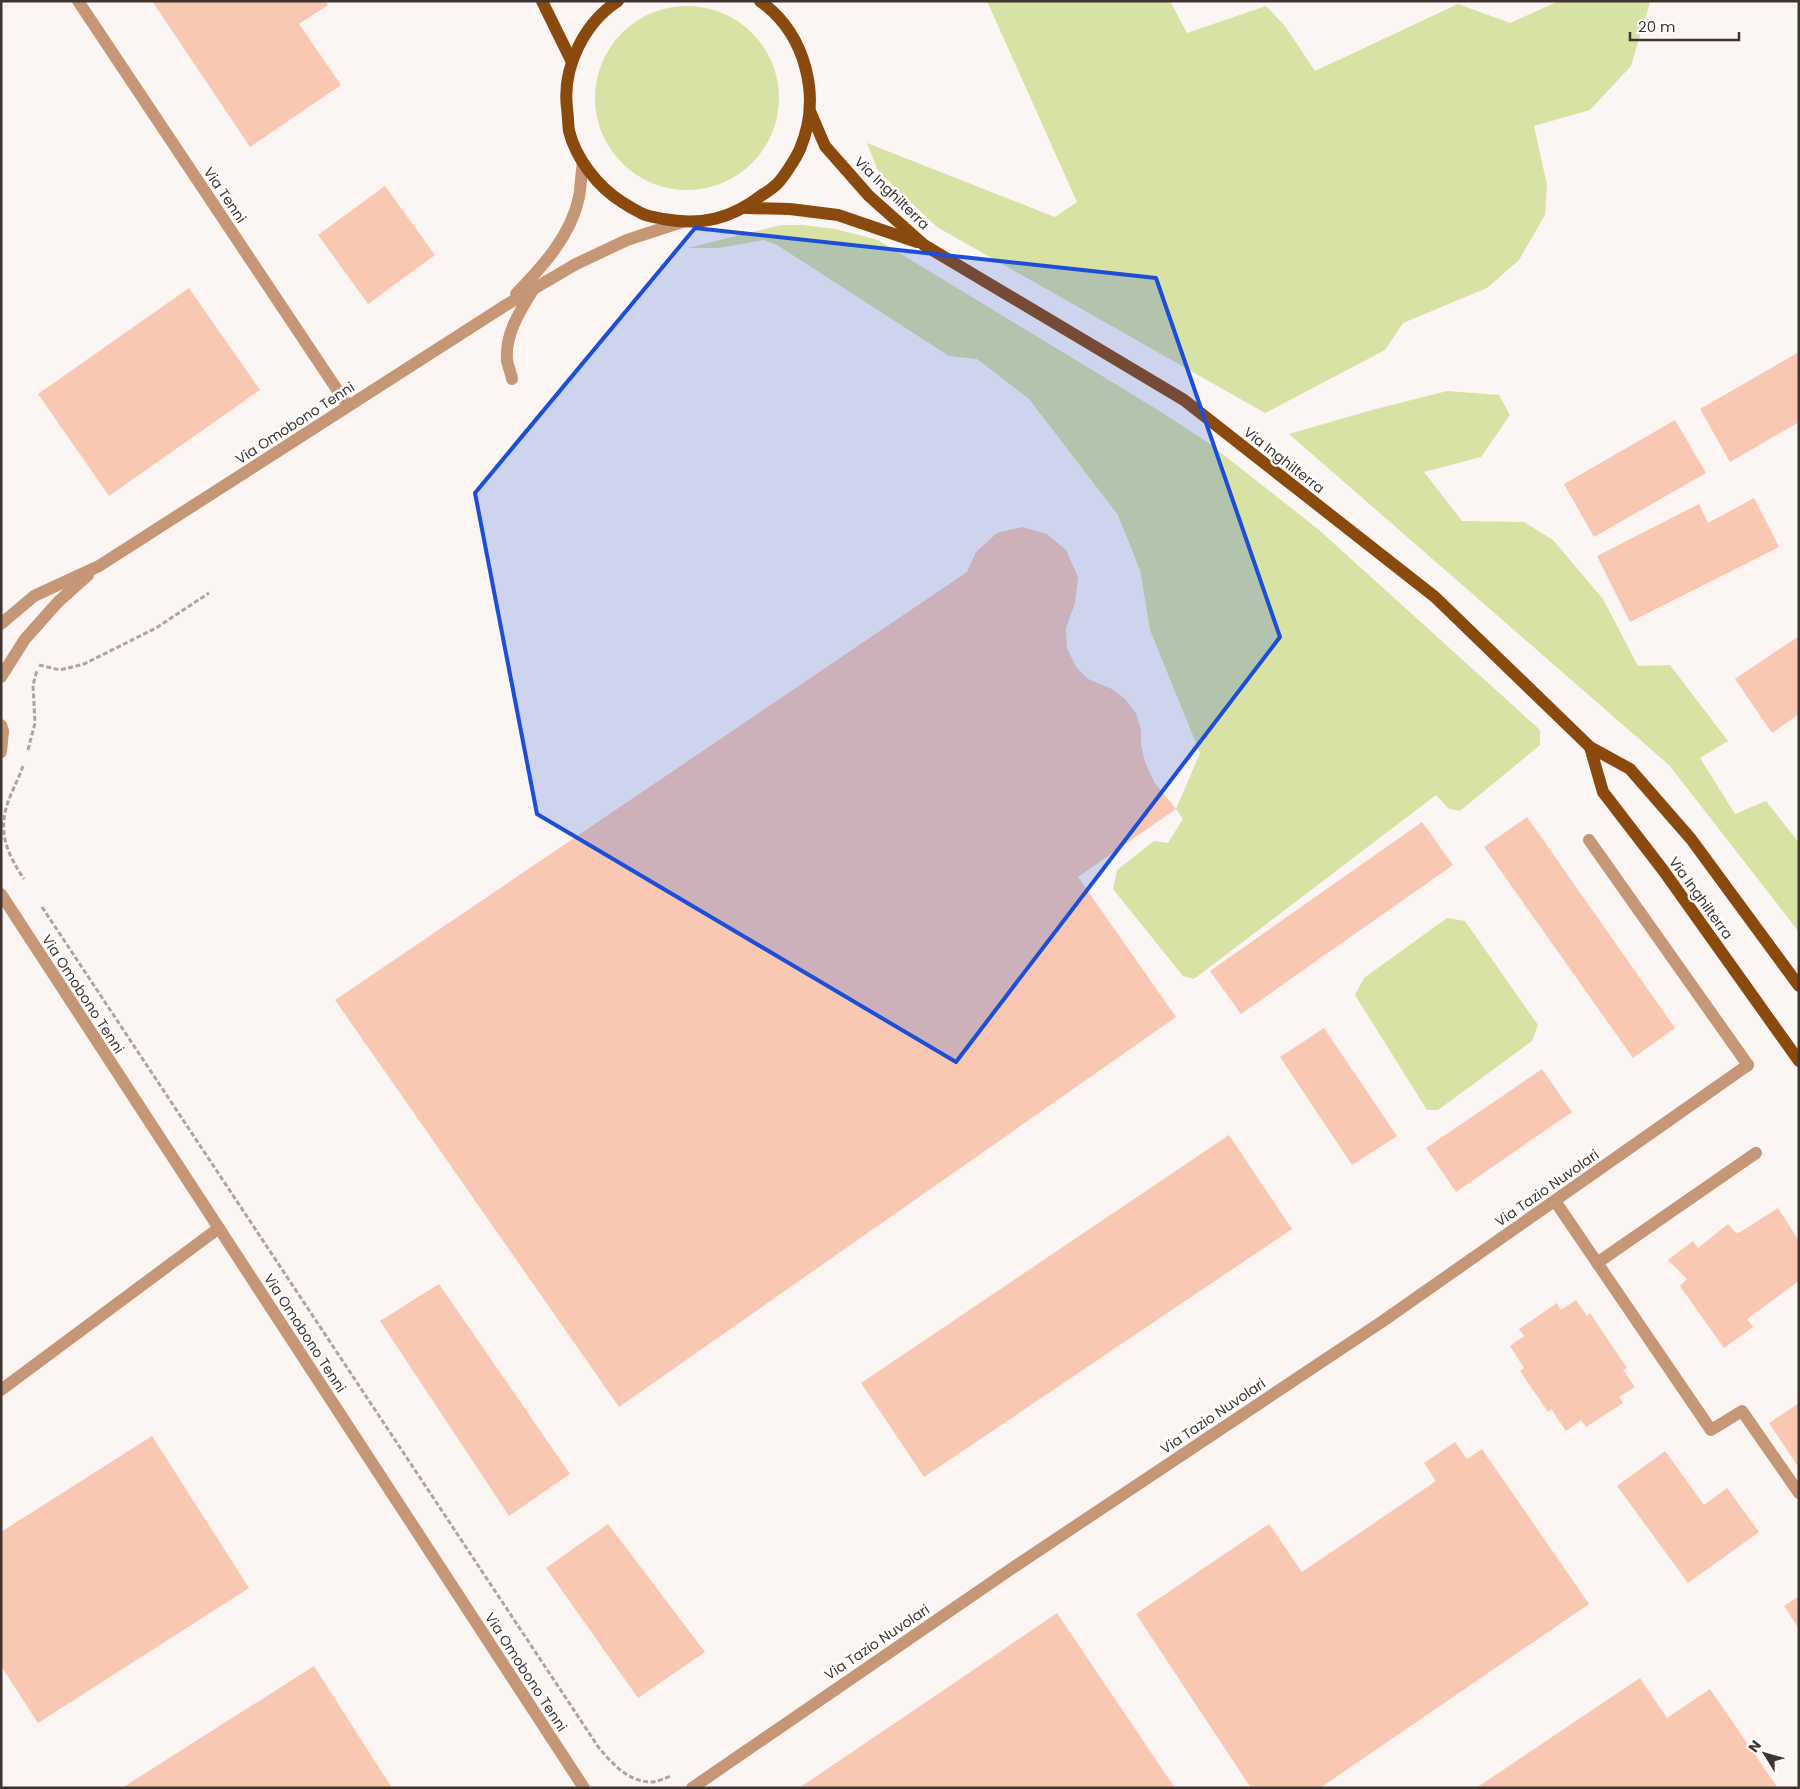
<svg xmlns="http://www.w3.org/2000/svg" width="1800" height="1789" viewBox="0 0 1800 1789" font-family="Poppins,sans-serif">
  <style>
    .green { fill: #d7e2a4 }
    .building { fill: #f8c8b3 }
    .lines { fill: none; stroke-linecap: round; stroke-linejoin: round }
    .path { stroke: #ada5a2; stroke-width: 3; stroke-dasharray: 5 2.5; stroke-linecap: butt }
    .service { stroke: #c69776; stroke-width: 12 }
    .minor { stroke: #c69776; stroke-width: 12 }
    .primary { stroke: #8b4a0d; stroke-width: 12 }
    .marked { fill: #1d4ed8; fill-opacity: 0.2; stroke: #1d4ed8; stroke-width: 4; stroke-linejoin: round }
    .labels { text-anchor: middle; stroke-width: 4.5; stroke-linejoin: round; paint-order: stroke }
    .street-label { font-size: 14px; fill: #3f342f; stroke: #fff }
  </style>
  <rect width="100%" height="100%" fill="#fbf5f3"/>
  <g class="green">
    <path d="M987,1H1170L1187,33L1266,6L1285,26L1315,71L1458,4L1510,23L1559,1L1650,2L1631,66L1590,110L1534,126L1547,185L1545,215L1519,260L1487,288L1403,323L1385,350L1265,413L937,227L878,171L867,143L1055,217L1077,202Z"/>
    <circle cx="687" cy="98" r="92"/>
    <path d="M781,225H803L835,229L878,240L1158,410L1210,444L1319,530L1540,730V745L1460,811L1449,809L1436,795L1194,979L1183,976L1113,889L1117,870L1154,841L1168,843L1183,819L1176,809L1200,753L1150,630L1140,570L1118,515L1029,399L977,359L949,356L777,245L764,240L719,248H687Z"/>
    <path d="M1447,391L1499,395L1510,415L1481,457L1424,472L1462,521L1524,522L1553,540L1603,599L1638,666L1670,665L1728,741L1700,758L1735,814L1766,801L1799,843V932L1669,765L1289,434L1372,410Z"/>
    <path d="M1447,918L1465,921L1538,1025L1532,1041L1438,1110H1427L1355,995L1364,978Z"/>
  </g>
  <g class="building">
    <path d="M152,1H326L328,5L299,24L341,85L250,147Z"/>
    <path d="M385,186L435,255L368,304L318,235Z"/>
    <path d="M189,288L260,390L109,496L38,394Z"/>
    <path d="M1799,352V422L1730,462L1700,409Z"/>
    <path d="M1675,420L1706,473L1594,537L1564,484Z"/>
    <path d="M1754,498L1779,547L1630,622L1597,556L1699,504L1708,523Z"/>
    <path d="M1022,527L1047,534L1066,550L1078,577L1075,603L1066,628L1067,648L1076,667L1088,679L1112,689L1125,699L1136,713L1141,730V745L1145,762L1154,782L1176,809L1078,877L1176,1017L619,1407L335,1000L967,572L976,552L997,533Z"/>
    <path d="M1799,636V714L1772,733L1735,679Z"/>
    <path d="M1527,817L1675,1028L1633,1058L1484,847Z"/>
    <path d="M1422,822L1453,865L1241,1014L1210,971Z"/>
    <path d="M1324,1028L1397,1136L1352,1165L1280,1057Z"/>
    <path d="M1542,1069L1572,1112L1456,1192L1426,1148Z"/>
    <path d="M1229,1135L1292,1229L924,1477L861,1383Z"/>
    <path d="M1778,1208L1799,1241V1281L1747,1319L1753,1327L1724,1348L1680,1286L1687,1279L1668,1260L1693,1241L1698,1248L1728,1224L1737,1234Z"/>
    <path d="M439,1284L570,1474L509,1516L380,1321Z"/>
    <path d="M1576,1300L1587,1316L1590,1313L1627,1368L1623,1370L1635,1387L1619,1397L1623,1403L1586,1427L1581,1420L1566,1431L1551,1409L1548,1412L1520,1371L1524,1368L1510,1346L1524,1336L1519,1329L1557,1303L1561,1310Z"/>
    <path d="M1799,1403V1468L1769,1423Z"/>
    <path d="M152,1436L249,1588L38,1723L1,1666V1532Z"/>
    <path d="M1455,1442L1467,1459L1482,1449L1589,1604L1320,1788H1251L1136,1614L1269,1524L1302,1572L1436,1481L1424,1463Z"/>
    <path d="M1665,1451L1704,1505L1727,1488L1759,1532L1688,1583L1617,1486Z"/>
    <path d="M608,1524L705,1652L638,1698L546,1568Z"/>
    <path d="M1799,1596V1629L1784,1606Z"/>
    <path d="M1057,1613L1175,1788H799L957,1681Z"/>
    <path d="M314,1666L392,1788H122Z"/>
    <path d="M1640,1678L1667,1718L1710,1689L1778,1788H1476Z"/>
  </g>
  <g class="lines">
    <g class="path">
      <path d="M39,665L60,670L84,664L156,628L209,593"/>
      <path d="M28,750L35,723L33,685L37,670"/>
      <path d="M23,766C18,781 8,797 5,813C0,839 10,858 24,879"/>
      <path d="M42,907L599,1748C613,1764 628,1782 652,1782C657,1782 665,1778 671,1776"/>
    </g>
    <g class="service">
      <path d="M512,379C511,373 508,366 507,360C505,334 520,311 533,290"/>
      <path d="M1589,840L1748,1065"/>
      <path d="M1555,1201L1711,1430L1742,1411L1799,1493"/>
      <path d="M1597,1263L1756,1153"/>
      <path d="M1,1390L219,1228"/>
    </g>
    <g class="minor">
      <path d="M78,1L348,406"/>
      <path d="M516,294C542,267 571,236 579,197C581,186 581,174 583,163"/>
      <path d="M1,624L34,596L99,566L506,305L576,264L627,240L682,222"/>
      <path d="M1,677L25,639L58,602L88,575"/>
      <path d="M1,725L3,731L1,752"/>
      <path d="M1,894C193,1193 390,1489 584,1788"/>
      <path d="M692,1788L1017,1565L1383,1321L1748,1065"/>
    </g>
    <g class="primary">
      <path d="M542,1L572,62"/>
      <path d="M618,1C584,23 562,68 567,108C568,115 568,124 569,131C576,159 598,187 622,202C628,206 635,210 641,213C648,217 656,217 663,219C702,226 731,219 762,195C767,192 773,188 777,184C784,177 796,158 800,149C822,97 806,34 760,1"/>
      <path d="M810,111L825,146L869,196L924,245L1184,400L1435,597L1590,747L1630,769L1691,839L1799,986"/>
      <path d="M746,208L790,209L838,215L917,242"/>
      <path d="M1590,747L1603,792L1663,870L1799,1061"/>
    </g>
  </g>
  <path class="marked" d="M695,228L1156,278L1280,637L956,1062L537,814L475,493Z"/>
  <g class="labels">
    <g class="street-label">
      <text transform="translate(892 193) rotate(44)" y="5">Via Inghilterra</text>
      <text transform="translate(225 195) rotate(56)" y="5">Via Tenni</text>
      <text transform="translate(295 423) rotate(-33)" y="5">Via Omobono Tenni</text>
      <text transform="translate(1284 460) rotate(38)" y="5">Via Inghilterra</text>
      <text transform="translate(1701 898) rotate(54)" y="5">Via Inghilterra</text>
      <text transform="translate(83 994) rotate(57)" y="5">Via Omobono Tenni</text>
      <text transform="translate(1547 1188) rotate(-35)" y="5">Via Tazio Nuvolari</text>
      <text transform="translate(305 1333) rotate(57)" y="5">Via Omobono Tenni</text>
      <text transform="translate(1213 1416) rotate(-34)" y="5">Via Tazio Nuvolari</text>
      <text transform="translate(877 1642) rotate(-34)" y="5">Via Tazio Nuvolari</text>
      <text transform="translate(526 1672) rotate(57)" y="5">Via Omobono Tenni</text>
    </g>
  </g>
  <rect width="1800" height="1789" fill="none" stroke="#3f342f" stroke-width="5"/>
  <g transform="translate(1765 1754) rotate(307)" stroke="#ffffff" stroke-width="4" paint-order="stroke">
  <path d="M0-4L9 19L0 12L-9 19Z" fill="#3f342f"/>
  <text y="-8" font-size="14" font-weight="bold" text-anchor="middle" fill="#3f342f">N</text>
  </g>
  <path d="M1630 32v8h109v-8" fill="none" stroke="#3f342f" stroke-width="2.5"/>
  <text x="1638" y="32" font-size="15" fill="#3f342f" stroke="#ffffff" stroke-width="4" paint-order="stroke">20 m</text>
</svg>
